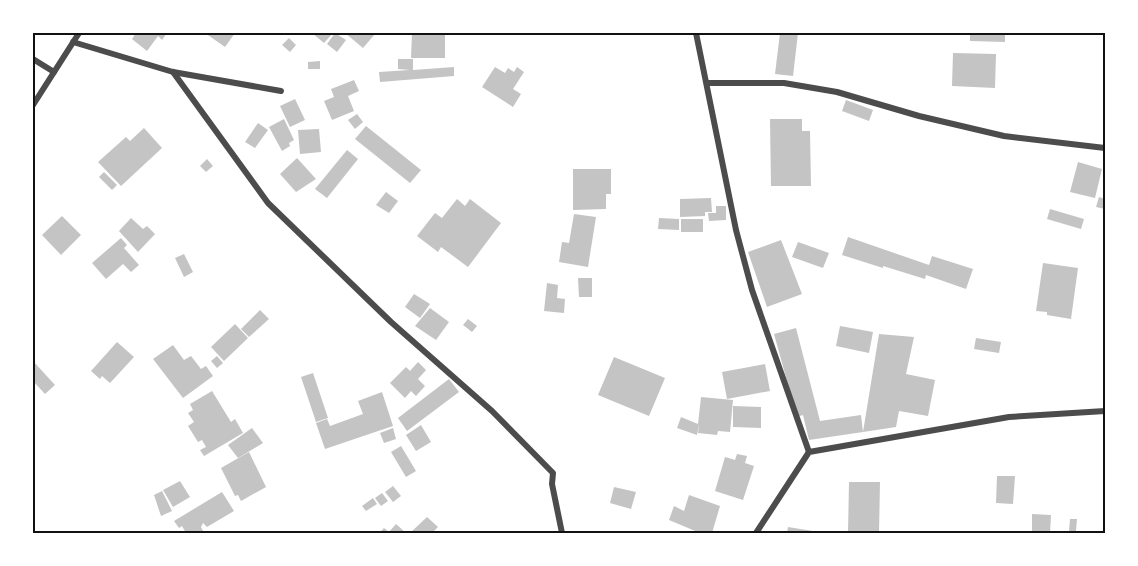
<svg xmlns="http://www.w3.org/2000/svg" width="1138" height="566" viewBox="0 0 1138 566" font-family="'IBM Plex Sans',sans-serif">
  <style>
    .building { fill: #c4c4c4 }
    .lines { fill: none; stroke-linecap: round; stroke-linejoin: round }
    .minor { stroke: #4c4c4c; stroke-width: 6 }
    .neatline { fill: none; stroke: #111; stroke-width: 2 }
  </style>
  <rect width="100%" height="100%" fill="#fff"/>
  <g class="building">
    <path d="M136,33H167L162,40L158,36L147,51L132,39Z"/>
    <path d="M205,33H235L225,47Z"/>
    <path d="M312,33H333L324,43Z"/>
    <path d="M335,33L346,40L337,52L327,44Z"/>
    <path d="M345,33H373L375,34L363,48Z"/>
    <path d="M412,33L445,34V58H411Z"/>
    <path d="M780,33H798L793,76L775,74Z"/>
    <path d="M970,33H1005V42L970,41Z"/>
    <path d="M289,38L296,45L290,52L282,45Z"/>
    <path d="M953,53L996,54L995,88L952,86Z"/>
    <path d="M398,59H413V70L454,67V76L380,82L379,72L410,70L398,69Z"/>
    <path d="M320,61V69H308V62Z"/>
    <path d="M495,67L505,73L508,68L514,72L517,67L524,72L513,89L521,94L513,107L482,87Z"/>
    <path d="M354,80L359,91L348,96L354,111L332,120L324,101L334,97L331,89Z"/>
    <path d="M295,99L305,120L290,127L280,106Z"/>
    <path d="M846,100L873,110L869,121L842,111Z"/>
    <path d="M357,114L363,122L355,129L348,120Z"/>
    <path d="M284,119L294,140L289,143L290,146L282,151L269,127Z"/>
    <path d="M770,119H802V131H810L811,186H771Z"/>
    <path d="M258,123L268,130L255,148L245,142Z"/>
    <path d="M366,126L421,170L410,183L355,139Z"/>
    <path d="M144,128L162,148L121,186L98,162L126,137L130,141Z"/>
    <path d="M319,129L321,152L300,154L298,130Z"/>
    <path d="M347,150L358,159L327,198L315,189Z"/>
    <path d="M297,158L316,179L296,192L280,174Z"/>
    <path d="M207,159L213,166L206,172L200,166Z"/>
    <path d="M1078,162L1102,169L1095,198L1070,192Z"/>
    <path d="M573,169H611V194H606V209L573,210Z"/>
    <path d="M104,172L117,185L112,190L99,177Z"/>
    <path d="M386,192L398,201L389,213L376,205Z"/>
    <path d="M1099,197L1105,199V209L1096,207Z"/>
    <path d="M711,198L712,212H705V216L680,217V199Z"/>
    <path d="M457,199L465,206L470,199L501,223L468,267L441,247L438,252L417,236L435,213L442,218Z"/>
    <path d="M716,206H726V220L709,221L708,213H716Z"/>
    <path d="M1050,209L1084,219L1081,229L1047,219Z"/>
    <path d="M574,214L596,217L588,267L559,262L562,242L569,243Z"/>
    <path d="M62,216L81,235L61,255L42,235Z"/>
    <path d="M131,218L143,229L147,226L155,234L138,252L119,231Z"/>
    <path d="M659,218L679,219V230L658,229Z"/>
    <rect x="681" y="219" width="22" height="13"/>
    <path d="M848,237L929,265L932,256L973,269L966,289L926,275L925,279L883,266V268L842,255Z"/>
    <path d="M121,238L127,245L124,248L139,265L131,272L123,264L106,279L92,263Z"/>
    <path d="M781,240L802,294L767,307L748,252Z"/>
    <path d="M798,242L829,253L823,268L792,257Z"/>
    <path d="M184,254L193,272L184,277L175,258Z"/>
    <path d="M1043,263L1078,268L1071,319L1047,315V312L1036,311Z"/>
    <path d="M578,278H592V297H579Z"/>
    <path d="M547,283L558,285L557,298L565,299L564,313L544,311Z"/>
    <path d="M414,294L430,304L420,318L405,307Z"/>
    <path d="M430,308L449,322L436,340L415,326Z"/>
    <path d="M260,310L269,319L249,337L241,329Z"/>
    <path d="M468,319L477,326L472,332L463,325Z"/>
    <path d="M235,324L248,338L224,361L211,347Z"/>
    <path d="M840,326L873,332L869,353L836,346Z"/>
    <path d="M796,328L820,421L861,415L863,432L809,440L803,415L797,417L774,334Z"/>
    <path d="M879,334L914,337L906,374L935,380L928,416L899,411L896,427L863,432Z"/>
    <path d="M976,338L1001,342L999,353L974,349Z"/>
    <path d="M117,342L134,357L110,383L102,376L100,379L91,371Z"/>
    <path d="M173,345L184,360L191,356L201,369L206,366L213,376L183,398L153,359Z"/>
    <path d="M217,356L223,363L217,368L211,361Z"/>
    <path d="M614,357L665,378L649,416L598,395Z"/>
    <path d="M33,361L55,385L45,394L33,381Z"/>
    <path d="M418,362L426,370L418,379L425,386L416,396L411,391L405,398L390,383L406,367L410,371Z"/>
    <path d="M765,364L770,391L727,399L722,372Z"/>
    <path d="M313,373L328,418L316,422L301,377Z"/>
    <path d="M449,379L459,392L407,431L398,418Z"/>
    <path d="M212,391L231,422L235,419L243,433L204,456L200,450L206,447L202,440L198,442L188,426L194,422L188,413L193,410L190,404Z"/>
    <path d="M382,392L393,426L325,449L316,423L327,419L330,426L363,414L358,401Z"/>
    <path d="M701,397L733,400L730,432L718,431L717,435L698,433L699,424L697,435L677,428L681,417L698,424Z"/>
    <path d="M733,406L761,407V428L733,427Z"/>
    <path d="M421,425L431,442L416,451L406,435Z"/>
    <path d="M252,428L263,443L238,458L228,445Z"/>
    <path d="M393,428L396,439L384,443L380,433Z"/>
    <path d="M401,446L416,471L406,477L391,452Z"/>
    <path d="M249,452L266,487L241,501L238,495L235,496L221,468Z"/>
    <path d="M737,454L747,456L745,463L754,466L743,500L715,491L725,457L735,460Z"/>
    <path d="M997,476H1015L1013,504L996,503Z"/>
    <path d="M180,481L190,497L173,507L163,490Z"/>
    <path d="M849,482H880L879,533H848Z"/>
    <path d="M393,486L401,496L393,502L385,492Z"/>
    <path d="M614,487L636,492L631,509L610,503Z"/>
    <path d="M162,491L172,511L161,516L154,495Z"/>
    <path d="M222,492L234,511L207,527L203,523L201,527L204,533H186L182,526L179,528L174,521Z"/>
    <path d="M382,493L388,501L381,506L375,498Z"/>
    <path d="M689,495L720,506L712,533H700L669,520L674,506L684,511Z"/>
    <path d="M373,498L377,504L366,511L362,506Z"/>
    <path d="M1032,514L1051,515L1050,533H1032Z"/>
    <path d="M427,517L438,527L432,533H410Z"/>
    <path d="M1070,519H1077L1076,531H1069Z"/>
    <path d="M396,524L406,533H379L384,528L389,532Z"/>
    <path d="M788,527L819,532L818,533H787Z"/>
  </g>
  <g class="lines">
    <g class="minor">
      <path d="M696,33L736,230L752,290L809,452"/>
      <path d="M73,42L173,72L281,91"/>
      <path d="M33,59L54,72"/>
      <path d="M173,72L268,203L391,322L492,411L553,473L552,484L562,533"/>
      <path d="M707,83H784L837,92L919,116L1004,136L1105,148"/>
      <path d="M33,105L79,33"/>
      <path d="M756,533L809,452L1009,417L1105,411"/>
    </g>
  </g>
  <rect width="1138" height="566" fill="none" stroke="#ffffff" stroke-width="69"/>
  <rect x="34" y="34" width="1070" height="498" class="neatline"/>
</svg>
